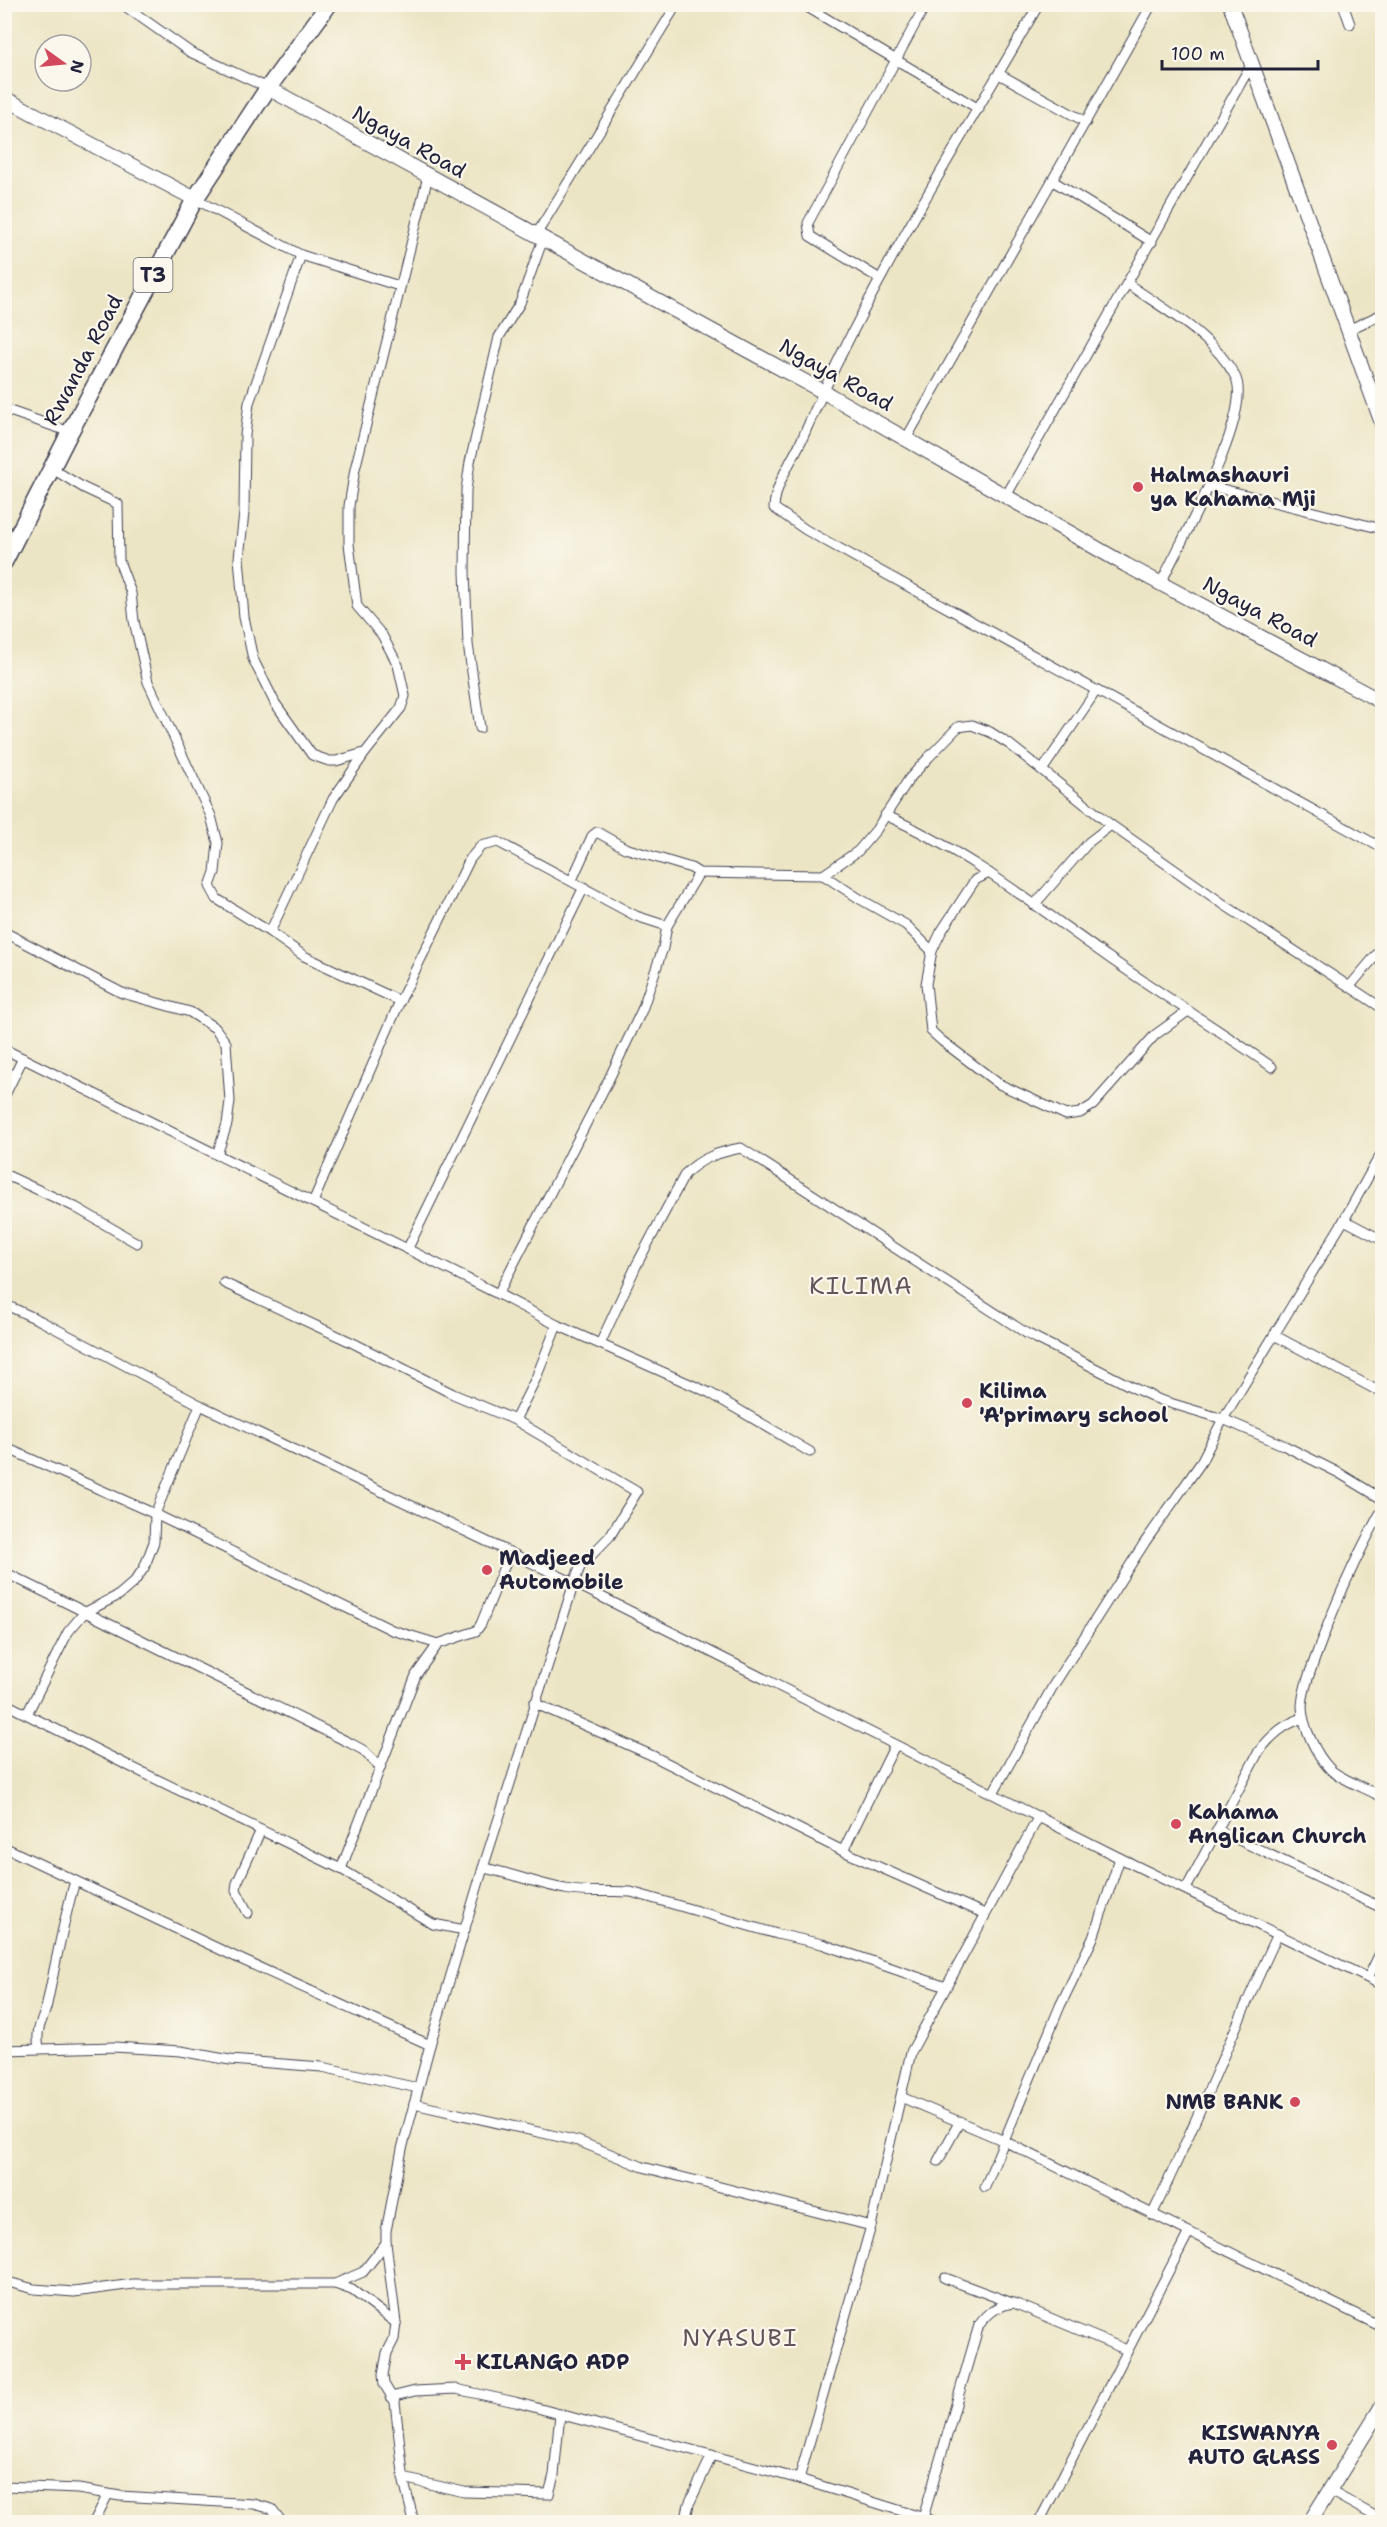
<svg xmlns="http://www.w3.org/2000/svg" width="1387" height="2527" viewBox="0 0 1387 2527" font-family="'Shantell Sans',sans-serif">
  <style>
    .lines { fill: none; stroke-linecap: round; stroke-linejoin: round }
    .street-casing { stroke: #403f50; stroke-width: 11 }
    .secondary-casing { stroke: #403f50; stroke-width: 16 }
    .highway-casing { stroke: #403f50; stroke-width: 19 }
    .street { stroke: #fff; stroke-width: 9 }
    .secondary { stroke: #fff; stroke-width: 14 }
    .highway { stroke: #fff; stroke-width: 16 }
    .poi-dot { fill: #d1495b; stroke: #fbf7ec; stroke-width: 2 }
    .labels { text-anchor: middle; stroke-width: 4.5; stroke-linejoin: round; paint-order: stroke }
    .shield { fill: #fbf7ec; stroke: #636270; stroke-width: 1.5 }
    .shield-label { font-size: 20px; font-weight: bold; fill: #22223b }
    .street-label { font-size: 21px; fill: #22223b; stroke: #fbf7ec }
    .poi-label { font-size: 21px; font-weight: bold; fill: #22223b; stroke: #fbf7ec; text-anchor: start }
    .quarter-label { font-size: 24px; letter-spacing: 1.5px; fill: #625559; stroke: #fbf7ec }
  </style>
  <rect width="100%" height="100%" fill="#fbf7ec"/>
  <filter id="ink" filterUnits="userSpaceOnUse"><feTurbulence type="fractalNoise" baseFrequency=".0167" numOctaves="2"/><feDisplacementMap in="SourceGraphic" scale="12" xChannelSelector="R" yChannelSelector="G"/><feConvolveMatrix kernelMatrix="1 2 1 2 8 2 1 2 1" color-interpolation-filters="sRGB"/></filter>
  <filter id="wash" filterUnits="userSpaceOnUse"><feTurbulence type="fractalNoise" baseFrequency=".008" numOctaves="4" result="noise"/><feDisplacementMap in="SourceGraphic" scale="24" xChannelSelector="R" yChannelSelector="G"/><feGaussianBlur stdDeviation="1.35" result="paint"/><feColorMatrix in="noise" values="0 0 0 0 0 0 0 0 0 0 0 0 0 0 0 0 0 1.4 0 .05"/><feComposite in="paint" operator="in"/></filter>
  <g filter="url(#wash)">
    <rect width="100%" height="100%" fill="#ece5c5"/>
  </g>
  <g filter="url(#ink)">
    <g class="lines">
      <defs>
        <g id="street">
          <path d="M122,4L190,52L268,88"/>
          <path d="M802,4L979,109"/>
          <path d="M1039,4C957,146 868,286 803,437C793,460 775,483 774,508L806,530L1382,848"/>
          <path d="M1343,4L1350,24"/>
          <path d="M999,74L1086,122"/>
          <path d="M1053,181L1152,242"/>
          <path d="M195,199L301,255L399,286"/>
          <path d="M536,235L677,4"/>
          <path d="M301,255L249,403L245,435L244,513L239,558L244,617L253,659L275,703L312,755L329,761H336L364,753"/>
          <path d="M880,279L810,236L808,223L926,4"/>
          <path d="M1128,284C1165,310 1213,335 1235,376C1255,413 1179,544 1161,583"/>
          <path d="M1348,330L1382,314"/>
          <path d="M4,409L70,432"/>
          <path d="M906,439L1152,4"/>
          <path d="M51,468L84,488L118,504L119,561L131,593L134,621L148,682L211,816L218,843L215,872L210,886L217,899L270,932L304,956L400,1001"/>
          <path d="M1210,486L1382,529"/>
          <path d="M1006,496L1251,65"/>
          <path d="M480,728L468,644L465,572L466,490L470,462L499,337L520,303L543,239"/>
          <path d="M1043,769L1096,691"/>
          <path d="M885,815C966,851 1036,906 1108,957C1162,995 1218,1029 1272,1067"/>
          <path d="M989,873L975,880L941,932L932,951L926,984L931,1031L942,1041L999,1084L1066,1115L1080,1113L1093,1105L1155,1035L1188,1011"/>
          <path d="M823,875L860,899L906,925L932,951"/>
          <path d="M572,880L592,836L597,832L625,848L691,868L699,873L823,875L858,851L876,830L909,779L929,757L958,727L972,725L990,732L1009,744L1111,825L1226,906L1382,1008"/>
          <path d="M1034,905L1089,842L1111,825"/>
          <path d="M4,932L122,993L190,1012L215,1028L226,1043L230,1101L227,1124L217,1155"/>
          <path d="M270,932L333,799L365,753L401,708L405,696L398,665L382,635L357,606L349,544V506L355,469L428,176"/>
          <path d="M1350,986L1382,948"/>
          <path d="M4,1049L498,1294"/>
          <path d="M4,1097L23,1058"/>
          <path d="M4,1174L75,1207L137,1243"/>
          <path d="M313,1202L400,1001L470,859L481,846L498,842L636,916L667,926"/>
          <path d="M1344,1220L1382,1240"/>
          <path d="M408,1248L584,887"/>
          <path d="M224,1283L353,1343L453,1394L515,1420"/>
          <path d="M4,1304L41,1321L200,1405L574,1583L1120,1858L1382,1985"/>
          <path d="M557,1325L710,1393L810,1452"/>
          <path d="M1274,1335L1382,1393"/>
          <path d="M600,1344L637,1264L685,1174C701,1158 719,1152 741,1148L1026,1333L1136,1389L1160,1400L1223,1419L1283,1445L1339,1473L1382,1499"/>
          <path d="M4,1447L155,1514L392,1630L438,1644"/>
          <path d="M1382,1510C1356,1556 1335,1604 1317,1653C1311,1670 1303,1688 1302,1706C1302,1725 1316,1755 1330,1769C1338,1778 1370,1790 1382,1797"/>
          <path d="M4,1572L350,1743L363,1750L380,1767"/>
          <path d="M4,1703L123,1763L341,1869L433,1924L465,1930"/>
          <path d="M534,1703L651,1755L843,1851L985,1914"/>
          <path d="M27,1714L68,1632L84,1613L119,1595L134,1582L144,1568L154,1542L155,1514L200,1405"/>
          <path d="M993,1793L1053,1686L1145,1542L1200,1464L1223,1419L1344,1220L1382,1152"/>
          <path d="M1218,1830L1382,1908"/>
          <path d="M4,1847L238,1958L430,2045"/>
          <path d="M843,1851L895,1745"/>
          <path d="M483,1868C511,1873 537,1884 565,1889C588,1894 608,1890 631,1892L777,1934L822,1944L946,1987"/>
          <path d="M341,1869L416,1675L438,1644L476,1631L481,1624L510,1552"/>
          <path d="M1186,1889L1259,1751C1272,1735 1284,1724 1303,1718"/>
          <path d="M248,1913L236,1890L237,1883L261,1830"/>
          <path d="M1368,1978L1382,1949"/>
          <path d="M39,2048C35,2027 43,2022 47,2004C56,1962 63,1922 75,1881"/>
          <path d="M4,2050L114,2047L181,2051L230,2060L322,2067L418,2088"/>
          <path d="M901,2097L1002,2140L1382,2327"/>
          <path d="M414,2104L578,2141L643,2167L871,2226"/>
          <path d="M938,2161L960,2121"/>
          <path d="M985,2187L1060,2006L1093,1938L1120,1858"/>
          <path d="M1152,2215C1197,2123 1234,2027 1278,1934"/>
          <path d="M945,2278L1012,2303"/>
          <path d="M4,2281L34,2289L74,2292L133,2284H335L363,2272L386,2243"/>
          <path d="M335,2284L352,2290L396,2323"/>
          <path d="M391,2397L415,2391L456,2389L515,2402L799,2479L937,2522"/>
          <path d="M403,2478L464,2492L549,2494L554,2475L560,2414"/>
          <path d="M799,2479L871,2226L911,2052L1039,1816"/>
          <path d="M4,2486L78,2489L120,2496L254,2504L272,2509L282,2522"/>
          <path d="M1330,2491L1382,2520"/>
          <path d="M923,2518L979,2325C989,2312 998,2305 1014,2303L1127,2350"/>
          <path d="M94,2522L108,2494"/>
          <path d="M414,2522L404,2482L395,2402L384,2384L383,2375L387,2353L394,2339L396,2323L386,2243V2231L402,2149L430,2045L483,1868L574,1583L580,1567L610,1536L637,1492L515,1420L536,1378L557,1325L498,1294L607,1083L642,1010L663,948L667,926L699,873"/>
          <path d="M685,2522L689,2504L712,2455"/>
          <path d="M1039,2522L1189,2232"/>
        </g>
        <g id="secondary">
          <path d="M1230,4L1382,423"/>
          <path d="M268,88L822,391L1126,565L1382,702"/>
          <path d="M4,98L195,199"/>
          <path d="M1310,2522L1382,2406"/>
        </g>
        <path id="highway" d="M4,562L70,432L195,199L268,88L329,4"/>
      </defs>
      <use href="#street" class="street-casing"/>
      <use href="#secondary" class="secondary-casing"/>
      <use href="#highway" class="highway-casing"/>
      <use href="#street" class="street"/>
      <use href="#secondary" class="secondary"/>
      <use href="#highway" class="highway"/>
    </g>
  </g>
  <g class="poi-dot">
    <circle cx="1138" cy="487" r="6"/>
    <circle cx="967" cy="1403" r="6"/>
    <circle cx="487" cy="1570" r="6"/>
    <circle cx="1176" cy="1824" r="6"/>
    <circle cx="1295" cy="2102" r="6"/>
    <path d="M460 2353h6v6h6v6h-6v6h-6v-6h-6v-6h6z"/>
    <circle cx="1332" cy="2445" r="6"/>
  </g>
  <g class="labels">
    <rect class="shield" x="133.5" y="258" width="39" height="34" rx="4.5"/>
    <g class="shield-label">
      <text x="153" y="282">T3</text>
    </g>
    <g class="street-label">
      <text transform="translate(409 142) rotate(29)" y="7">Ngaya Road</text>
      <text transform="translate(83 360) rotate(-62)" y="7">Rwanda Road</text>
      <text transform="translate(836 375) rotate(29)" y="7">Ngaya Road</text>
      <text transform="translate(1260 612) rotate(28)" y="7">Ngaya Road</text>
    </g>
    <g class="poi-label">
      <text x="1150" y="482">Halmashauri<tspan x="1150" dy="24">ya Kahama Mji</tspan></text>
      <text x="979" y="1398">Kilima<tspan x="979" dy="24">'A'primary school</tspan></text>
      <text x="499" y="1565">Madjeed<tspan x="499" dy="24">Automobile</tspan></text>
      <text x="1188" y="1819">Kahama<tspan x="1188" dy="24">Anglican Church</tspan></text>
      <text x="1283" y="2109" text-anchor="end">NMB BANK</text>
      <text x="476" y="2369">KILANGO ADP</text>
      <text x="1320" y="2440" text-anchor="end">KISWANYA<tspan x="1320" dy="24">AUTO GLASS</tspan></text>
    </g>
    <g class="quarter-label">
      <text x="861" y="1294">KILIMA</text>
      <text x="740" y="2346">NYASUBI</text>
    </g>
  </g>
  <rect width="1387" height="2527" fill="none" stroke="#fbf7ec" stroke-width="24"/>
  <g transform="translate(63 63) rotate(105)"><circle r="28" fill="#fbf7ec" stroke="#a4a2a5" stroke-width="1.5"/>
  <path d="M0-4.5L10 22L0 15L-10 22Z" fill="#d1495b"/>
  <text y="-9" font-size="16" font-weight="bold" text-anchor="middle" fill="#22223b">N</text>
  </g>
  <path d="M1162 60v9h156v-9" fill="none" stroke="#22223b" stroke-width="3"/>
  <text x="1171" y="60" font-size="18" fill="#22223b" stroke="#fbf7ec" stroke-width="4.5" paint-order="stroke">100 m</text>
</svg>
